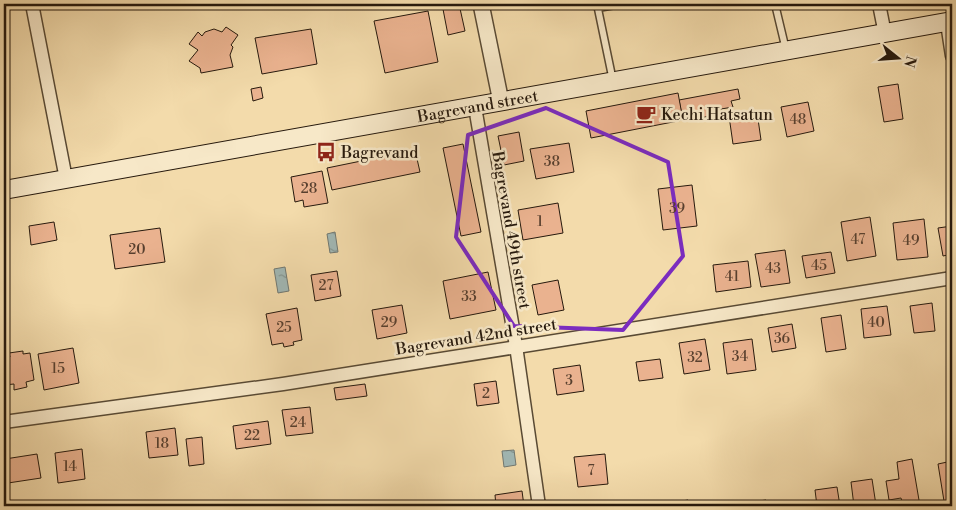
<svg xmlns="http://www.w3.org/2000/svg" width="956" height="510" viewBox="0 0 956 510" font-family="'Libre Bodoni',serif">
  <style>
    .water { fill: url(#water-ripples); stroke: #707872 }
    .building { fill: #eab28f; stroke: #26190d }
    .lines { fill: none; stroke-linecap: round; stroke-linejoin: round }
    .service-casing { stroke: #594a34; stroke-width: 9 }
    .minor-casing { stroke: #594a34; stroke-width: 15 }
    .tertiary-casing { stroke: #594a34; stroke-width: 18 }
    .secondary-casing { stroke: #26190d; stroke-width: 20 }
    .service { stroke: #f7e8c8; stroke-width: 6 }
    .minor { stroke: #f7e8c8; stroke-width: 12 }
    .tertiary { stroke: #f7e8c8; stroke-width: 15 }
    .secondary { stroke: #f7e8c8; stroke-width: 18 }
    .marked { fill: none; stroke: #7b2cbf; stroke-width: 4; stroke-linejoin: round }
    .labels { text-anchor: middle; stroke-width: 5; stroke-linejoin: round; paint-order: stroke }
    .number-label { font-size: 14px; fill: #573f2e }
    .street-label { font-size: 16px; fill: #26190d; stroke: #f7e8c8 }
    .poi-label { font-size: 16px; fill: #26190d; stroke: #f7e8c8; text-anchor: start }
  </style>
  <defs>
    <pattern id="water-ripples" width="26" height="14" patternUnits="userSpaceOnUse" patternTransform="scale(1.25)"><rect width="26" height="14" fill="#a1b8b5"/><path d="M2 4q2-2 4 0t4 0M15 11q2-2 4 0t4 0" fill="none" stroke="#839592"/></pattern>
  </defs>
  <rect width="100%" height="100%" fill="#f3dbab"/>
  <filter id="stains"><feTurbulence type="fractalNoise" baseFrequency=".004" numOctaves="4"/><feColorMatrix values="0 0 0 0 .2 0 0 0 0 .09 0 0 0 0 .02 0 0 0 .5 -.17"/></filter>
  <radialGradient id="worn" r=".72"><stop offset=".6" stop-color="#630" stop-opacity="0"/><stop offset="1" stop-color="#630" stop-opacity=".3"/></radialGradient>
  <g class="water">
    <path d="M335,232L338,252L330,253L327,234Z"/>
    <path d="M285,267L289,291L278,293L274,269Z"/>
    <path d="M514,450L516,465L504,467L502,451Z"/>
  </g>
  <g class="building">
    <path d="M442,4H459L465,31L448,35Z"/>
    <path d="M428,11L438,62L385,73L374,21Z"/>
    <path d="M226,27L238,35L231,45L233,47L230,55L233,67L201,73L200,68L189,61L198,50L189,44L198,32L202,36L205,32L214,29L222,32Z"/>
    <path d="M311,29L317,64L262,74L255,38Z"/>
    <path d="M898,84L903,119L884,122L878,87Z"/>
    <path d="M261,87L263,98L253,101L251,89Z"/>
    <path d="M738,89L740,99L731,101L733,107L721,109L722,114L683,121L679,100Z"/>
    <path d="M678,93L683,120L591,138L586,111Z"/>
    <path d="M808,102L814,131L787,137L781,107Z"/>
    <path d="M757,112L761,140L733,144L729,116Z"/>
    <path d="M519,132L524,161L504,165L498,136Z"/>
    <path d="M569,143L574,172L536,179L530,149Z"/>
    <path d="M463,144L481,232L461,236L443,148Z"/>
    <path d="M415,150L420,172L332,190L327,168Z"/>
    <path d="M322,171L328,203L304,207L303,200L295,202L291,177Z"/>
    <path d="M692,185L697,226L663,230L658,189Z"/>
    <path d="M558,203L563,233L523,240L518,210Z"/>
    <path d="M870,217L876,256L847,261L841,222Z"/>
    <path d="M924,219L928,257L897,260L893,223Z"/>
    <path d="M54,222L57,240L31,245L29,226Z"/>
    <path d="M952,226V254L943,256L938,228Z"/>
    <path d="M160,228L165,262L115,269L110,235Z"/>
    <path d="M785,250L790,283L761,287L755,254Z"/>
    <path d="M831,252L835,273L806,278L802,256Z"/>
    <path d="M748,261L751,287L716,292L713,265Z"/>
    <path d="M337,271L341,296L315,301L311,275Z"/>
    <path d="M488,272L496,310L450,319L443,281Z"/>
    <path d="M558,280L564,310L538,315L532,285Z"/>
    <path d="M949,302H952V327Z"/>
    <path d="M932,303L935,331L914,333L910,306Z"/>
    <path d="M402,305L407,333L377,339L372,310Z"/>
    <path d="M887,306L891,335L864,338L861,309Z"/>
    <path d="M297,308L302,340L293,342L294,345L284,347L283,343L272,345L266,314Z"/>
    <path d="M841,315L846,349L826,352L821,318Z"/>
    <path d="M792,324L796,348L772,352L768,328Z"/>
    <path d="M705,339L710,370L684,374L679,343Z"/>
    <path d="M752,339L756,370L727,374L723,343Z"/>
    <path d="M73,348L79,383L44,390L38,354Z"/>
    <path d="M23,351V354L30,353L34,380L26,382L27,387L14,390V384L4,385V358L10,357L9,353Z"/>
    <path d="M660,359L663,378L639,381L636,362Z"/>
    <path d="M580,365L584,391L557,395L553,369Z"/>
    <path d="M496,381L499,403L477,406L474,384Z"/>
    <path d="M365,384L367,396L336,400L334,388Z"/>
    <path d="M310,407L313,433L286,436L282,410Z"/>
    <path d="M268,421L271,444L236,449L233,426Z"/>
    <path d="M175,428L178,455L149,458L146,432Z"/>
    <path d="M202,437L204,464L189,466L186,439Z"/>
    <path d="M82,449L85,479L58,483L55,453Z"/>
    <path d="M37,454L41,478L8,483L5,459Z"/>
    <path d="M605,454L608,484L578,487L574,457Z"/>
    <path d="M912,459L920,506H903L901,498L889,500L886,481L899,479L897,462Z"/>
    <path d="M952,461V499L944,501L938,464Z"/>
    <path d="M872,479L876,505L854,506L851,482Z"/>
    <path d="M837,487L840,506H817L815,490Z"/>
    <path d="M522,491L524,506H496L495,495Z"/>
    <path d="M688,500L689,506H658V505Z"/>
    <path d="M766,500L767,506H737V504Z"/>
  </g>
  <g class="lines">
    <defs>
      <g id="service">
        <path d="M597,4L613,81"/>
        <path d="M775,4L786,50"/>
        <path d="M598,8L621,4"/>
      </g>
      <g id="minor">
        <path d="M32,4L66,179"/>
        <path d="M879,4L885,34"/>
        <path d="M947,23L952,56"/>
        <path d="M475,107L516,346L539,506"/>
        <path d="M4,422L283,384L952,278"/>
      </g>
      <path id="tertiary" d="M481,4L501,102"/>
      <g id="secondary">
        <path id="s1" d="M4,190L952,21"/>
      </g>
    </defs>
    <use href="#service" class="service-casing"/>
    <use href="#minor" class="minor-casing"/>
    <use href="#tertiary" class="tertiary-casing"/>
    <use href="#secondary" class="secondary-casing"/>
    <use href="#service" class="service"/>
    <use href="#minor" class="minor"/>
    <use href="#tertiary" class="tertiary"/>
    <use href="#secondary" class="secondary"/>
  </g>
  <path class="marked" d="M546,108L668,162L683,256L623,330L514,326L456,237L468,135Z"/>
  <defs>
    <symbol id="cafe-bare" viewBox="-9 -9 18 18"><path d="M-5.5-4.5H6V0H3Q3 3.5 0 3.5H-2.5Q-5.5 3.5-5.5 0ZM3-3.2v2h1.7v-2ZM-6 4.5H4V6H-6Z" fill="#8f2418" stroke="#f7e8c8" stroke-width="2.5" paint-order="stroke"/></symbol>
    <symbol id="bus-bare" viewBox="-9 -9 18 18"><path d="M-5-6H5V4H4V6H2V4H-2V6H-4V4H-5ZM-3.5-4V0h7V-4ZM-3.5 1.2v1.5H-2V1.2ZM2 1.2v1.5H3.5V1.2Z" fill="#8f2418" stroke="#f7e8c8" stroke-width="2.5" paint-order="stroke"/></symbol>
  </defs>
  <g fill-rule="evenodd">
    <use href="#cafe-bare" x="632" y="100" width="28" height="28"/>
    <use href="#bus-bare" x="312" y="138" width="28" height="28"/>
  </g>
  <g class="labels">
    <g class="number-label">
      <text x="798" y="124">48</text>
      <text x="552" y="166">38</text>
      <text x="309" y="193">28</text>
      <text x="677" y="213">39</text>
      <text x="540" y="226">1</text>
      <text x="858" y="244">47</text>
      <text x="911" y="245">49</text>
      <text x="137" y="254">20</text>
      <text x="819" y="270">45</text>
      <text x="773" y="273">43</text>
      <text x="732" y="281">41</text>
      <text x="326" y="290">27</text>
      <text x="469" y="301">33</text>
      <text x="389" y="327">29</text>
      <text x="876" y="327">40</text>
      <text x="284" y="332">25</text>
      <text x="782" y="343">36</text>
      <text x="740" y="361">34</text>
      <text x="695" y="362">32</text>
      <text x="58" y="373">15</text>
      <text x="569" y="385">3</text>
      <text x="486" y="398">2</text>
      <text x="298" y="427">24</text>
      <text x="252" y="440">22</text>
      <text x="162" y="448">18</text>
      <text x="70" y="471">14</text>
      <text x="591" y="475">7</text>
    </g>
    <g class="street-label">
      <text dy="6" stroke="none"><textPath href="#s1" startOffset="481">Bagrevand street</textPath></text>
      <text transform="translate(512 230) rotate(80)" y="6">Bagrevand 49th street</text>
      <text transform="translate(476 336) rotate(-9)" y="6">Bagrevand 42nd street</text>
    </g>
    <g class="poi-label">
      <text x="661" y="120">Kechi Hatsatun</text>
      <text x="341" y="158">Bagrevand</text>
    </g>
  </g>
  <rect width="956" height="510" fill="none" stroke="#f3dbab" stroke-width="20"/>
  <rect x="5" y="5" width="946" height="500" fill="none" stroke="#26190d" stroke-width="2.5"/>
  <rect x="10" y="10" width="936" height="490" fill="none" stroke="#26190d"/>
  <g transform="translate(898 58) rotate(107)" stroke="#f7e8c8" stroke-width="4" paint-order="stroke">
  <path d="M0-4L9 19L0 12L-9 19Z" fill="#26190d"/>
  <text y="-8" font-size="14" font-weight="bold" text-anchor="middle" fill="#26190d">N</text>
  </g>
  <rect width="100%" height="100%" filter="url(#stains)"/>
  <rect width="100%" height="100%" fill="url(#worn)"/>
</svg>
